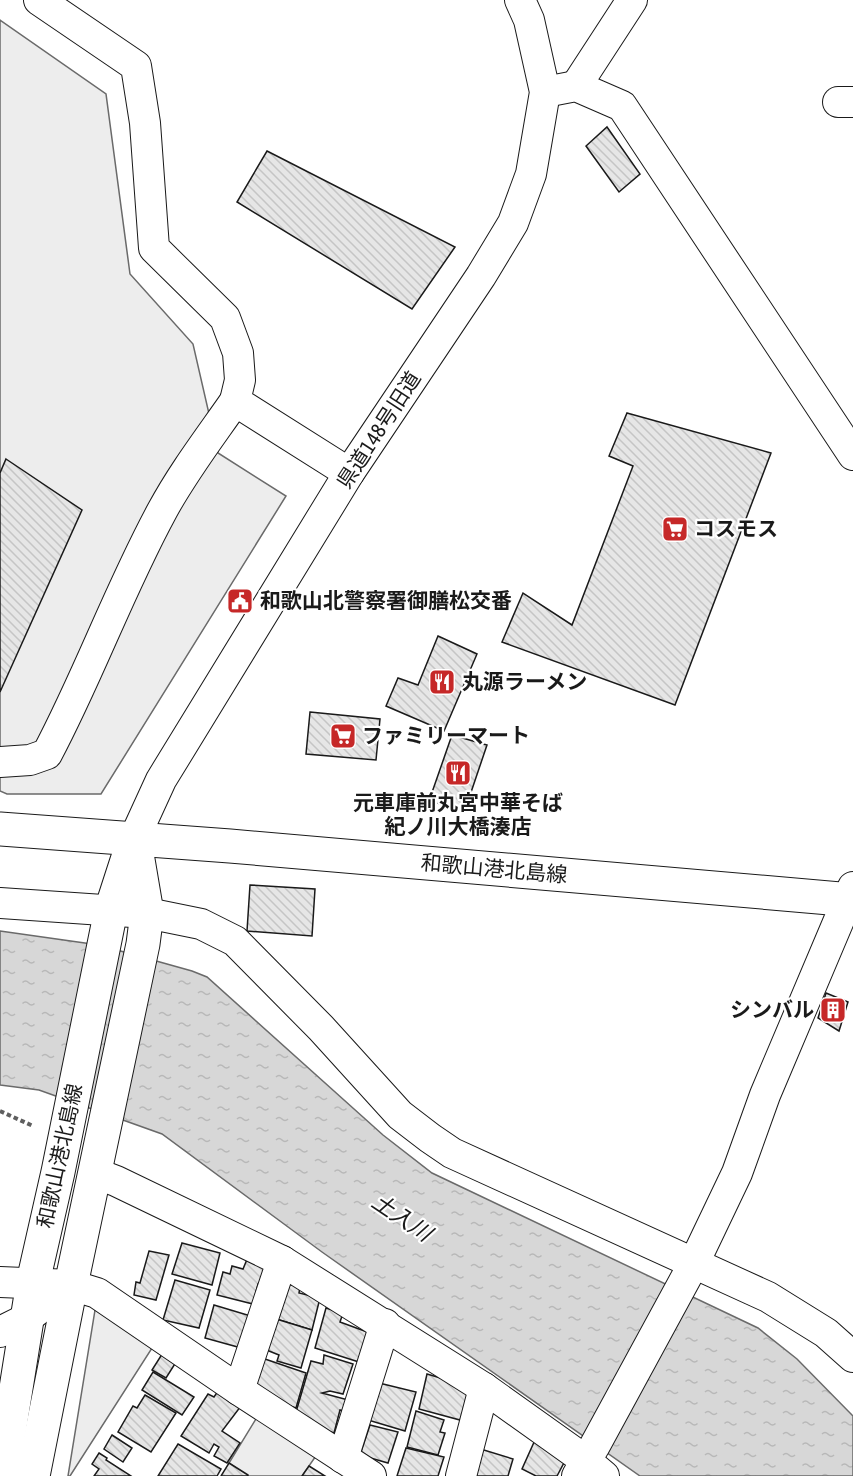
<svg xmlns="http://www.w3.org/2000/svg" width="853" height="1476" viewBox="0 0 853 1476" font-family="'Asap Condensed','Noto Sans JP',sans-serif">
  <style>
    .built { fill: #ededed; stroke: #6a6a6a; stroke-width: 1.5 }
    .water { fill: url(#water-ripples); stroke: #6a6a6a; stroke-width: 1.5 }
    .building { fill: url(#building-back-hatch); stroke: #1a1a1a; stroke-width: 1.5 }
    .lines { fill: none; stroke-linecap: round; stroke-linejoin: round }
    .minor-casing { stroke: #1a1a1a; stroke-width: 32 }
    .major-casing { stroke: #1a1a1a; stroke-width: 35 }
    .path { stroke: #5f5f5f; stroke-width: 4; stroke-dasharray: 4.5 3; stroke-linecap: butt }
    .minor { stroke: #fff; stroke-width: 30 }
    .major { stroke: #fff; stroke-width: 33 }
    .labels { text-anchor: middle; stroke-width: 4.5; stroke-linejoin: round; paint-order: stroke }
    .street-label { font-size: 21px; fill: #1a1a1a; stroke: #fff }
    .poi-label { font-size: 21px; font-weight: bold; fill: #1a1a1a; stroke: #fff; text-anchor: start }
    .water-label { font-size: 22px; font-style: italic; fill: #1a1a1a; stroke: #fff }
  </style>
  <defs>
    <pattern id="water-ripples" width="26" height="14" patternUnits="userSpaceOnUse" patternTransform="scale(1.5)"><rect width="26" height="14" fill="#d7d7d7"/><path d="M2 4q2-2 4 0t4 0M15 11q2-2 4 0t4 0" fill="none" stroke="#b8b8b8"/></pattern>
    <pattern id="building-back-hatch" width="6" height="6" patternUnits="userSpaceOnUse" patternTransform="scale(1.5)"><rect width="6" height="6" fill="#e6e6e6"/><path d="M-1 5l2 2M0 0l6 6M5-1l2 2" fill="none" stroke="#c5c5c5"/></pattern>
  </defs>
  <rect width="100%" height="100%" fill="#fff"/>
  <g class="built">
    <path d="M0,20L106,94L130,274L193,344L218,453L286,496L101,794H7L0,791Z"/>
    <path d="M96,1304L154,1345L70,1476H68Z"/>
    <path d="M259,1414L318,1453L302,1476H248L229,1463Z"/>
  </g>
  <path class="water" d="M0,931L99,945L192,971L207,977L383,1135L432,1173L758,1328L797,1359L853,1416V1476H640L322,1252L162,1134L39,1090L0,1085Z"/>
  <g class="building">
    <path d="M607,127L640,174L619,192L586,146Z"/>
    <path d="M267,151L455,247L412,309L237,202Z"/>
    <path d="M627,413L771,453L675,705L502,642L523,593L572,625L633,466L609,456Z"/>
    <path d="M6,459L82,510L0,692V473Z"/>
    <path d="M438,636L477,654L444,731L386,706L398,678L418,685Z"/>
    <path d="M310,712L380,719L376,760L306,754Z"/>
    <path d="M452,735L487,745L465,810L429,801Z"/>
    <path d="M250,885L315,889L312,936L247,931Z"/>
    <path d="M826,993L848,1002L839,1031L818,1018Z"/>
    <path d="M182,1243L220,1253L212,1285L172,1274Z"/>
    <path d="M149,1251L169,1255L156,1300L134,1295L136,1282L140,1283Z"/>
    <path d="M248,1257L261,1261L268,1274L264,1285L258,1284L253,1304L217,1295L223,1272L230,1274L232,1266L243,1269Z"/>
    <path d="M175,1280L210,1290L199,1328L163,1320Z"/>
    <path d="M284,1283L300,1287L299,1293L320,1298L312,1330L273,1318Z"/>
    <path d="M214,1305L254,1317L245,1349L205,1338Z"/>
    <path d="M326,1308L343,1313L340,1322L370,1333L362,1363L315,1348Z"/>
    <path d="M273,1318L312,1330L301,1368L277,1361L279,1355L264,1349Z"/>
    <path d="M164,1351L178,1359L166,1378L152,1370Z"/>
    <path d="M324,1355L353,1364L343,1394L330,1391L322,1393L352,1401L348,1412L340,1410L334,1433L318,1428L296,1412L311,1361L323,1364Z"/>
    <path d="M262,1358L306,1373L296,1408L275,1401L253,1385Z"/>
    <path d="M153,1372L194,1397L182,1415L142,1390Z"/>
    <path d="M427,1374L468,1386L471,1390L460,1420L419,1409Z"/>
    <path d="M379,1383L416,1392L405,1431L368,1420Z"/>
    <path d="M220,1388L244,1402L222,1431L240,1443L227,1463L214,1456L219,1447L214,1444L209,1453L181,1436L208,1394L214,1397Z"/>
    <path d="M145,1395L176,1413L151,1452L118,1432L133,1406L137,1408Z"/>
    <path d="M416,1411L444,1420L440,1432L445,1433L438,1455L407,1447Z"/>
    <path d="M370,1425L398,1432L388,1463L360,1455Z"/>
    <path d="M112,1435L132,1448L123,1462L104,1449Z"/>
    <path d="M535,1440L567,1457L557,1476H536L522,1469Z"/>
    <path d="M178,1444L221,1469L217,1476H158Z"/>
    <path d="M474,1447L513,1459L508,1476H466Z"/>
    <path d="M406,1448L444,1457L438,1476H397Z"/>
    <path d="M99,1453L107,1458L106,1460L131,1476H94L99,1469L92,1464Z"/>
    <path d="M229,1463L248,1475V1476H221Z"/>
    <path d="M309,1466L325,1476H302Z"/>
  </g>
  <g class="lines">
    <defs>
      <g id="minor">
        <path d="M39,0L136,66L145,123L154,248L225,318L238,353L240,380L235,401L349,473"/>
        <path d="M576,86L632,0"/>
        <path d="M545,92L576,86L622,106L853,455"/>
        <path d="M838,102H853"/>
        <path d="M0,762L30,760L47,754C89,675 119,590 162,511C183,472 210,437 235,401"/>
        <path d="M134,839L161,780L349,473L481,276L513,223L531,174L545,92L529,20L520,0"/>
        <path d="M0,903L147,913L201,924L235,941L321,1028L400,1115L430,1138L452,1153L768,1297L826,1333L853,1357"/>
        <path d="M95,1173L116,1181L282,1261L484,1388L585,1460L604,1476"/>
        <path d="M0,1282L71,1285L97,1293L239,1390L371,1476"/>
        <path d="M0,1332L26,1319L44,1305"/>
        <path d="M239,1390L282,1261"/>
        <path d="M343,1458L385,1324"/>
        <path d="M461,1476L484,1388"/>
        <path d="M577,1476L594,1447L694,1263L737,1173L765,1095L853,887"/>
      </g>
      <g id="major">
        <path d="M0,829L230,846L853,900"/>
        <path d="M2,1476L33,1282L58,1172L111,910L134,839"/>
        <path d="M33,1476L71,1285L143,944L147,913L135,842"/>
      </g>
    </defs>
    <use href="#minor" class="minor-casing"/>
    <use href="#major" class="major-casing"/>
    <path class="path" d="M0,1111L33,1126"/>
    <use href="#minor" class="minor"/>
    <use href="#major" class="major"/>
  </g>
  <defs>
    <symbol id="supermarket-square" viewBox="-11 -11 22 22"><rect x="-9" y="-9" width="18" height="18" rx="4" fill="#c62828" stroke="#fff"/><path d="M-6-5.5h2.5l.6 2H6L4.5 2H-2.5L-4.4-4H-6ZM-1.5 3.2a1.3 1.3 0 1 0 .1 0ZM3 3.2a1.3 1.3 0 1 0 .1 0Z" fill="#fff"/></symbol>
    <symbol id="civic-square" viewBox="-11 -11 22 22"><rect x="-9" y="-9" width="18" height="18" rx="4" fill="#c62828" stroke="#fff"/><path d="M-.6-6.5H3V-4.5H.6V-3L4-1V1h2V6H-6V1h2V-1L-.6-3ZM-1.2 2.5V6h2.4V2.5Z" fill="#fff"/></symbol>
    <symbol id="restaurant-square" viewBox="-11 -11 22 22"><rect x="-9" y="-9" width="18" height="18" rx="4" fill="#c62828" stroke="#fff"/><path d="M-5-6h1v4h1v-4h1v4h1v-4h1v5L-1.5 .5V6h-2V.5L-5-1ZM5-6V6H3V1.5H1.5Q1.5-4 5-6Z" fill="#fff"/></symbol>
    <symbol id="building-square" viewBox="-11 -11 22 22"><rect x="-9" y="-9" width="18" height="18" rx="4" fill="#c62828" stroke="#fff"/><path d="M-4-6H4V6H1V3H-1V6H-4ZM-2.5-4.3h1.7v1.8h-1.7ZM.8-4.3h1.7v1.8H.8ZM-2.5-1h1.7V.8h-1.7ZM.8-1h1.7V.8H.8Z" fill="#fff"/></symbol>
  </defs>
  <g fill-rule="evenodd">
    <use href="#supermarket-square" x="660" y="514" width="30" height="30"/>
    <use href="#civic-square" x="225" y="586" width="30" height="30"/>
    <use href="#restaurant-square" x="427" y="667" width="30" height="30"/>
    <use href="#supermarket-square" x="328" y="721" width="30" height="30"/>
    <use href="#restaurant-square" x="443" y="758" width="30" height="30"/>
    <use href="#building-square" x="818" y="995" width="30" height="30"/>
  </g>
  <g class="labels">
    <g class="street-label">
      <text transform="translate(379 430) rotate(-57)" y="7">県道148号旧道</text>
      <text transform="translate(494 869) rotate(5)" y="7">和歌山港北島線</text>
      <text transform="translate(60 1156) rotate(-78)" y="7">和歌山港北島線</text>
    </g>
    <g class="poi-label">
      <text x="694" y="536">コスモス</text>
      <text x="260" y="608">和歌山北警察署御膳松交番</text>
      <text x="462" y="689">丸源ラーメン</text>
      <text x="362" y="743">ファミリーマート</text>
      <text x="458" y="810" text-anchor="middle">元車庫前丸宮中華そば<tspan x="458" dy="24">紀ノ川大橋湊店</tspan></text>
      <text x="814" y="1017" text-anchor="end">シンバル</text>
    </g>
    <g class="water-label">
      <text transform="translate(402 1217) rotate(34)" y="8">土入川</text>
    </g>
  </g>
</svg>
